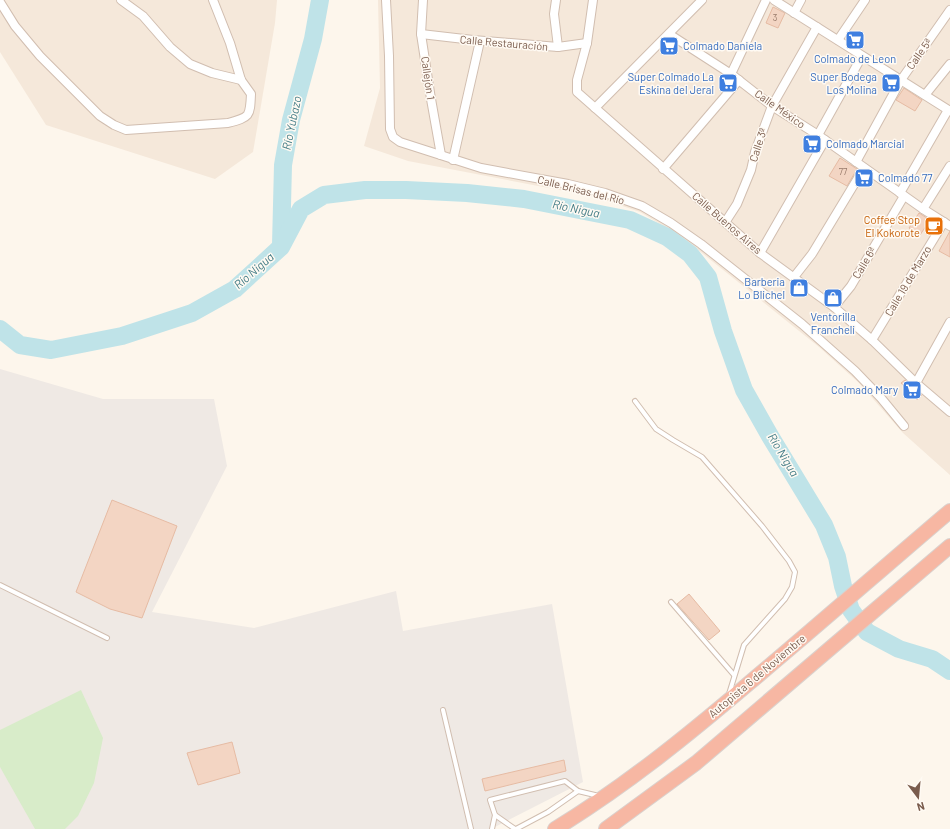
<svg xmlns="http://www.w3.org/2000/svg" width="950" height="829" viewBox="0 0 950 829" font-family="Barlow,sans-serif">
  <style>
    .residential { fill: #f5e8da }
    .industrial { fill: #efe9e4 }
    .green { fill: #d8ecc9 }
    .lines { fill: none; stroke-linecap: round; stroke-linejoin: round }
    .river { stroke: #bfe3e8; stroke-width: 18 }
    .building { fill: #f3d5c3; stroke: #e6bba3 }
    .lane-casing { stroke: #d1beb0; stroke-width: 6 }
    .street-casing { stroke: #d1beb0; stroke-width: 10 }
    .highway-casing { stroke: #dad1cd; stroke-width: 16 }
    .lane { stroke: #fff; stroke-width: 4 }
    .street { stroke: #fff; stroke-width: 8 }
    .highway { stroke: #f7b7a3; stroke-width: 14 }
    .labels { text-anchor: middle; stroke-width: 3; stroke-linejoin: round; paint-order: stroke }
    .number-label { font-size: 9px; fill: #987a6a }
    .street-label { font-size: 11px; fill: #7a5c4d; stroke: #fffaf3 }
    .shop-label { font-size: 11px; fill: #366cbe; stroke: #fffaf3; text-anchor: end }
    .food-label { font-size: 11px; fill: #c56008; stroke: #fffaf3; text-anchor: end }
    .water-label { font-size: 12px; font-style: italic; fill: #437c86; stroke: #fffaf3 }
  </style>
  <rect width="100%" height="100%" fill="#fdf6ec"/>
  <g class="residential">
    <path d="M0,0H277L275,23L253,152L215,179L46,125L0,52Z"/>
    <path d="M378,0H950V475L903,433L859,383L819,347L682,237L640,212L596,197L408,161L364,146L380,88Z"/>
  </g>
  <path class="industrial" d="M0,369L103,399H214L227,466L152,612L254,628L396,591L403,631L552,604L583,782L491,829H0Z"/>
  <path class="green" d="M81,690L103,738L94,783L78,816L65,829H35L0,767V730Z"/>
  <g class="lines">
    <g class="river">
      <path d="M281,245L283,165L291,120L313,39L320,0"/>
      <path d="M0,329L20,345L51,350L122,336L192,313L235,289L281,247L301,209L324,195L365,190H406L467,193L524,199L630,220L667,237L690,254L708,277L723,331L744,390L770,436L824,525L837,557L843,586L851,610L867,632L899,649L932,659L950,671"/>
    </g>
  </g>
  <g class="building">
    <path d="M773,7L785,13L778,28L766,23Z"/>
    <path d="M904,88L922,100L915,111L896,100Z"/>
    <path d="M840,158L857,169L847,186L829,176Z"/>
    <path d="M919,213L930,220L920,235L909,228Z"/>
    <path d="M950,231V257L939,251Z"/>
    <path d="M905,380L922,395L917,400L901,383Z"/>
    <path d="M112,500L177,526L142,618L110,609L76,592Z"/>
    <path d="M689,594L720,631L709,640L677,604Z"/>
    <path d="M232,742L240,773L198,785L187,753Z"/>
    <path d="M564,760L566,771L485,791L482,779Z"/>
  </g>
  <g class="lines">
    <defs>
      <g id="lane">
        <path d="M635,401L656,429L673,440L702,457L762,526L789,561L795,572L792,587L785,599L744,645L729,694"/>
        <path d="M0,585L107,638"/>
        <path d="M671,602L734,675"/>
        <path d="M443,710L471,829"/>
        <path d="M492,829L495,815"/>
        <path d="M515,829L495,815L490,800L565,781L578,791L599,796"/>
        <path d="M516,829L548,812L578,791"/>
      </g>
      <g id="street">
        <path d="M121,0L143,16L170,47L190,64L212,73L241,80"/>
        <path d="M386,0L389,56L390,129L393,137L400,142L481,168L568,184L605,193L642,206L671,223L701,244L802,324L855,371L881,398L904,426"/>
        <path d="M423,0L421,34L431,99L441,155"/>
        <path d="M556,0L554,14L558,47"/>
        <path d="M593,0L587,43L577,80V92L760,253L834,307L872,340L916,383L950,412"/>
        <path d="M774,0L950,111"/>
        <path d="M0,2L15,26L40,56L100,116L114,125L126,130L228,123C250,117 250,117 251,94L241,80L230,43L213,0"/>
        <path d="M794,13L801,0"/>
        <path d="M421,34L473,40L558,47L587,43"/>
        <path d="M669,34L731,74L772,106L818,135L923,209L950,226"/>
        <path d="M838,40L865,0"/>
        <path d="M731,74L766,0"/>
        <path d="M925,95L950,64"/>
        <path d="M595,108L702,0"/>
        <path d="M818,135L862,56"/>
        <path d="M453,160L480,41"/>
        <path d="M856,162L901,80L950,10"/>
        <path d="M663,169L739,80"/>
        <path d="M900,193L948,110"/>
        <path d="M923,209L950,166"/>
        <path d="M726,221L737,204L751,170L755,152L772,106L817,27"/>
        <path d="M760,253L825,140"/>
        <path d="M794,277L812,254L864,168"/>
        <path d="M834,307L851,286L904,196"/>
        <path d="M872,340L944,222"/>
        <path d="M916,383L950,322"/>
      </g>
      <g id="highway">
        <path d="M555,829C624,787 687,736 748,684C816,627 883,568 950,511"/>
        <path d="M606,829L696,763L950,546"/>
      </g>
    </defs>
    <use href="#lane" class="lane-casing"/>
    <use href="#street" class="street-casing"/>
    <use href="#highway" class="highway-casing"/>
    <use href="#lane" class="lane"/>
    <use href="#street" class="street"/>
    <use href="#highway" class="highway"/>
  </g>
  <defs>
    <symbol id="supermarket-square" viewBox="-11 -11 22 22"><rect x="-9" y="-9" width="18" height="18" rx="4" fill="#3f7fe0" stroke="#fffaf3"/><path d="M-6-5.5h2.5l.6 2H6L4.5 2H-2.5L-4.4-4H-6ZM-1.5 3.2a1.3 1.3 0 1 0 .1 0ZM3 3.2a1.3 1.3 0 1 0 .1 0Z" fill="#fff"/></symbol>
    <symbol id="cafe-square" viewBox="-11 -11 22 22"><rect x="-9" y="-9" width="18" height="18" rx="4" fill="#e8710a" stroke="#fffaf3"/><path d="M-5.5-4.5H6V0H3Q3 3.5 0 3.5H-2.5Q-5.5 3.5-5.5 0ZM3-3.2v2h1.7v-2ZM-6 4.5H4V6H-6Z" fill="#fff"/></symbol>
    <symbol id="shop-square" viewBox="-11 -11 22 22"><rect x="-9" y="-9" width="18" height="18" rx="4" fill="#3f7fe0" stroke="#fffaf3"/><path d="M-5-2.5h2.3a2.7 3.5 0 0 1 5.4 0H5L5.5 6h-11ZM-1.5-2.5h3a1.5 2.3 0 0 0-3 0Z" fill="#fff"/></symbol>
  </defs>
  <g fill-rule="evenodd">
    <use href="#supermarket-square" x="844" y="29" width="22" height="22"/>
    <use href="#supermarket-square" x="658" y="35" width="22" height="22"/>
    <use href="#supermarket-square" x="717" y="72" width="22" height="22"/>
    <use href="#supermarket-square" x="880" y="72" width="22" height="22"/>
    <use href="#supermarket-square" x="801" y="133" width="22" height="22"/>
    <use href="#supermarket-square" x="853" y="167" width="22" height="22"/>
    <use href="#cafe-square" x="923" y="215" width="22" height="22"/>
    <use href="#shop-square" x="788" y="277" width="22" height="22"/>
    <use href="#shop-square" x="822" y="287" width="22" height="22"/>
    <use href="#supermarket-square" x="901" y="379" width="22" height="22"/>
  </g>
  <g class="labels">
    <g class="number-label">
      <text x="775" y="21">3</text>
      <text x="843" y="175">77</text>
    </g>
    <g class="street-label">
      <text transform="translate(504 43) rotate(5)" y="4">Calle Restauración</text>
      <text transform="translate(919 54) rotate(-55)" y="4">Calle 5ª</text>
      <text transform="translate(428 78) rotate(82)" y="4">Callejón 1</text>
      <text transform="translate(780 109) rotate(35)" y="4">Calle México</text>
      <text transform="translate(758 145) rotate(-72)" y="4">Calle 3ª</text>
      <text transform="translate(581 190) rotate(14)" y="4">Calle Brisas del Río</text>
      <text transform="translate(727 223) rotate(41)" y="4">Calle Buenos Aires</text>
      <text transform="translate(864 263) rotate(-59)" y="4">Calle 6ª</text>
      <text transform="translate(908 281) rotate(-59)" y="4">Calle 19 de Marzo</text>
      <text transform="translate(757 676) rotate(-40)" y="4">Autopista 6 de Noviembre</text>
    </g>
    <g class="shop-label">
      <text x="683" y="50" text-anchor="start">Colmado Daniela</text>
      <text x="855" y="63" text-anchor="middle">Colmado de Leon</text>
      <text x="714" y="81">Super Colmado La<tspan x="714" dy="13">Eskina del Jeral</tspan></text>
      <text x="877" y="81">Super Bodega<tspan x="877" dy="13">Los Molina</tspan></text>
      <text x="826" y="148" text-anchor="start">Colmado Marcial</text>
      <text x="878" y="182" text-anchor="start">Colmado 77</text>
      <text x="785" y="286">Barberia<tspan x="785" dy="13">Lo Blichel</tspan></text>
      <text x="833" y="321" text-anchor="middle">Ventorilla<tspan x="833" dy="13">Francheli</tspan></text>
      <text x="898" y="394">Colmado Mary</text>
    </g>
    <g class="food-label">
      <text x="920" y="224">Coffee Stop<tspan x="920" dy="13">El Kokorote</tspan></text>
    </g>
    <g class="water-label">
      <text transform="translate(292 123) rotate(-78)" y="4">Río Yubazo</text>
      <text transform="translate(576 209) rotate(12)" y="4">Río Nigua</text>
      <text transform="translate(254 271) rotate(-41)" y="4">Río Nigua</text>
      <text transform="translate(783 455) rotate(59)" y="4">Río Nigua</text>
    </g>
  </g>
  <g transform="translate(918 797) rotate(164)" stroke="#fffaf3" stroke-width="3" paint-order="stroke">
  <path d="M0-3L7 15L0 10L-7 15Z" fill="#7a5c4d"/>
  <text y="-6" font-size="11" font-weight="bold" text-anchor="middle" fill="#7a5c4d">N</text>
  </g>
</svg>
